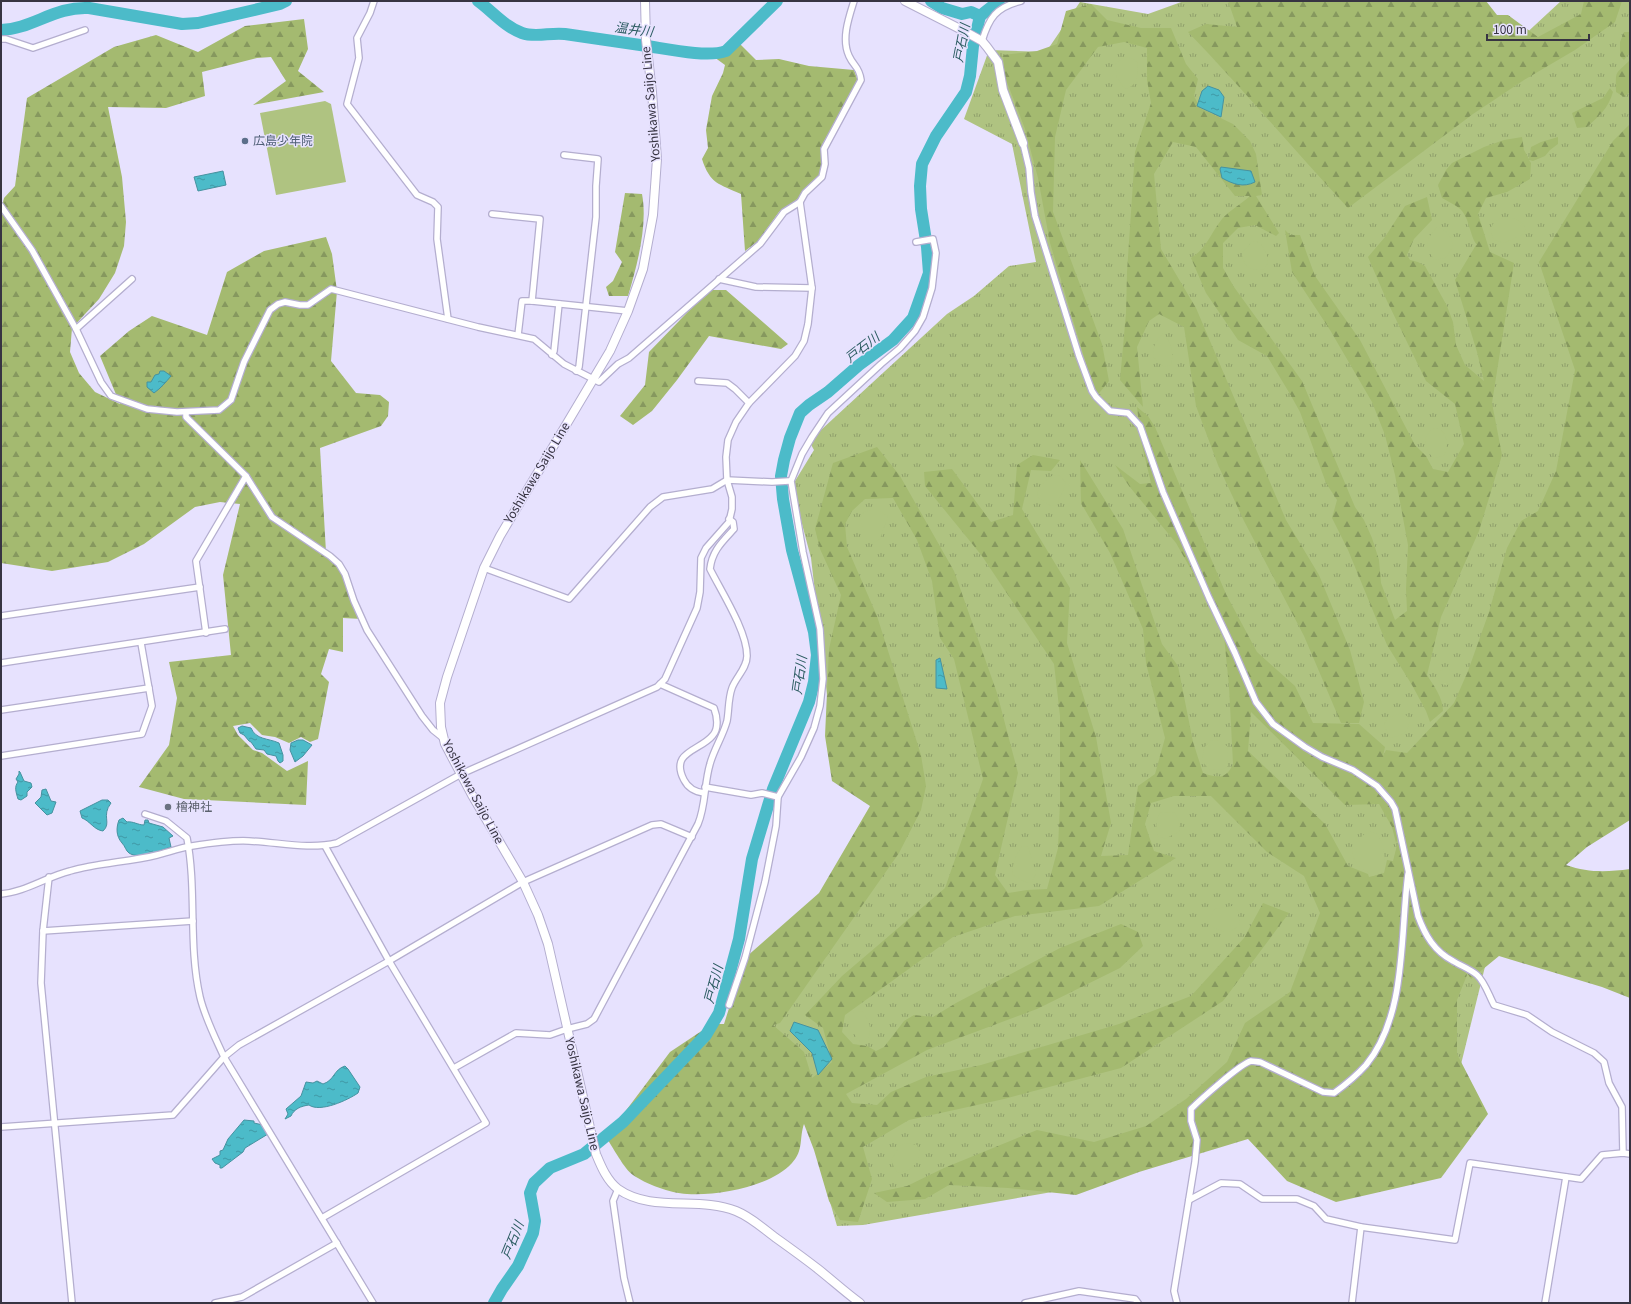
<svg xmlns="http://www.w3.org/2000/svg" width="1631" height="1304" viewBox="0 0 1631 1304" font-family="Georgia,'Noto Sans JP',serif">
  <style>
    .grass { fill: url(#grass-tufts) }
    .forest { fill: url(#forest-firs); fill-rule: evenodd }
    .pitch { fill: #afc381 }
    .water { fill: url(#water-ripples); stroke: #4692a0 }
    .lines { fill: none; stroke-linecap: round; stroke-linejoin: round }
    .river { stroke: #4cbbc9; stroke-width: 12 }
    .street-casing { stroke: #b4aecf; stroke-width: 8 }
    .secondary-casing { stroke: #b4aecf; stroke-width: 10 }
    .street { stroke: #fff; stroke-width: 5.5 }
    .secondary { stroke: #fff; stroke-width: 8 }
    .service-dot { fill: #5c6f8a; stroke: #e7e2fe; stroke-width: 1.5 }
    .worship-dot { fill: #6b7280; stroke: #e7e2fe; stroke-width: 1.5 }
    .labels { text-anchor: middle; stroke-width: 3; stroke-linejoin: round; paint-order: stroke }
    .street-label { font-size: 12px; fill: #373442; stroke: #e7e2fe }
    .service-label { font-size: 12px; fill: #4e5e75; stroke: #e7e2fe; text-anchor: start }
    .worship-label { font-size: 12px; fill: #5b616d; stroke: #e7e2fe; text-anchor: start }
    .water-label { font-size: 13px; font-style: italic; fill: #2c5c62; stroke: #e7e2fe }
  </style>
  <defs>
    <pattern id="grass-tufts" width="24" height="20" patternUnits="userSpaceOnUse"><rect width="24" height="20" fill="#afc381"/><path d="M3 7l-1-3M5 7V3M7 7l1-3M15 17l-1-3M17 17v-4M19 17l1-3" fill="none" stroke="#8f9f6b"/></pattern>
    <pattern id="forest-firs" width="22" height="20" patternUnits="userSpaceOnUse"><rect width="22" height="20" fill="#a4ba70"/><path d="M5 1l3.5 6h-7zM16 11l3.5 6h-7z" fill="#86985e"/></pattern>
    <pattern id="water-ripples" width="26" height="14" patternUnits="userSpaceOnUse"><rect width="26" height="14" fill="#4cbbc9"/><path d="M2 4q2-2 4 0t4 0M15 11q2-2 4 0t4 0" fill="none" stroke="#4099a5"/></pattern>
  </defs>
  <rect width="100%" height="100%" fill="#e7e2fe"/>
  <path class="grass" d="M1184,1H1430L1521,38L1561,1H1630V600L1527,796L1450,1109L1229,1116L1081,1187L863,1225L837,1226L811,1137L772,1024L879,810L836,772L811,558L792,486L814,450L809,441L947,314L974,296L1009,266L1036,262L1012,144L964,119L989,50L1046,52L1080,2L1148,14Z"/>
  <g class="forest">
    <path d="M1228,1H1486L1497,15H1508L1538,37L1581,14L1584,1H1622L1615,22L1575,50L1524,80L1473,114L1348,208C1294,150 1243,89 1188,32L1206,24L1237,27Z"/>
    <path d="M1091,4L1107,20L1141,28H1171L1186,64L1198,79L1194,96L1200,108L1233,124L1250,141L1256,154L1262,195L1256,196L1279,233L1276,236L1255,225L1238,228L1223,243V268L1234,287L1302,381L1355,507L1364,520L1372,538L1379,560L1381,583L1395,620L1407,611L1406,589L1408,545L1395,475L1385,435L1372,402L1330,330L1292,272L1285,230L1290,235H1300L1315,276L1360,340L1415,445L1426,456L1433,469L1448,472L1464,444L1455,404L1426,381L1387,301L1368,257L1385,237L1405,206L1427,197L1432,220L1414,239L1407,255L1410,260L1418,262L1425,266L1447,306L1453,322L1456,345L1465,365L1484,381L1477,352L1455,280L1476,245H1477C1469,235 1470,217 1459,208C1454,204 1447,201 1442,198L1438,185L1446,170L1452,163L1484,147L1504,140L1522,137L1524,150L1529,159L1531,147L1541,142L1558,137V144L1550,150L1545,156L1533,161L1529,160L1531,163L1530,179L1507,192L1486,198L1478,214L1490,252L1514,263L1492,403L1502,455L1479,531L1441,617L1427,675C1434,686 1443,698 1443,711L1430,722L1426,711L1412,685L1387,645L1348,550L1332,518L1337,500L1326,483L1300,412L1290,394L1267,356L1238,340L1206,293L1191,258C1208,247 1210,234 1222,219C1230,210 1241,204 1250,196H1235L1196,147L1173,142L1154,174L1161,249L1196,308L1286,520L1319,575L1350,650L1364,702L1359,723H1341L1304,636L1244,521L1218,465L1196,406L1184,327L1159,314L1149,321L1137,347L1143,407L1120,380L1126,313L1127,272L1135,152L1151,103L1147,80V48L1124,42L1098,47L1066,90L1055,137L1053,212L1102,344L1109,381L1096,397L1050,243L1038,178L1025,129L1005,77L1003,55L1037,51L1057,44L1066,11Z"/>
    <path d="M304,19L308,49L298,71L324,92L253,105L286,81L271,57L257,58L202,72L205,96L166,108L108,107L122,177L126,222L124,246L115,273L99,299L72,328L70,352L79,373L95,392L120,404L100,356L129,331L152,316L207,335L227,272L264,251L326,237L332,254L337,291L331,361L356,393L380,395L389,402L388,416L381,426L320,448L326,552L343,570L362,619L343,618V652L329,649L321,674L329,682L318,739L310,742L301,737L289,743L275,737L262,735L250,723L233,726L238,735L253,750L262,753L287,771L308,761L306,805L184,799L139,787L169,745L177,698L169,662L231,655L223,575L240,504L220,502L195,507L144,544L108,562L52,571L1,563V210L4,198L15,186L27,98L114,47L156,35L198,52L245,26Z"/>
    <path d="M1624,32H1630V52L1624,60L1620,56V42Z"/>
    <path d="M739,43L756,60L779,59L809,66L854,70L858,81L822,145L824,159L822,172L800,199L779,212L758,241L745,251L741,194C719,184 710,184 702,159L708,148L706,130L712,96L723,73L725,65L714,57L725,53Z"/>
    <path d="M1630,60V92L1624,97L1616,92C1616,69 1614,76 1630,60Z"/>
    <path d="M1610,88L1613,92C1608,109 1599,116 1587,127L1577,128L1572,113L1603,98Z"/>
    <path d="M1630,124V820L1587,847L1566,865C1589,873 1607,872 1630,869V998L1602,987L1499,956L1471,979L1460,961L1467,975L1457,1000V1054L1488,1114L1441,1178L1336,1202L1287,1181L1248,1139L1139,1172L1076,1195L1008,1188L949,1185L925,1199L887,1202L874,1193L907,1186L944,1168L1037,1130L1094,1142L1146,1126L1186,1099L1227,1062L1245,1023L1290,992L1320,913L1304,876L1267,852L1211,796H1174L1151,803L1145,824L1154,851L1176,858L1099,906L1015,916L953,937L845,1015L842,1032L853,1044L867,1046L876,1051L884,1047L904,1021L914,1015L933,1017L956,1003L1060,948L1121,924L1138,932L1143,946L1120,968L1037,1009L927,1050L846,1094L852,1103L877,1105L891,1092L926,1077L981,1065L1119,1024L1191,996L1244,938L1263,903L1289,913L1223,1001L1121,1068L1004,1099L909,1120L863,1147L872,1179L858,1222L840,1220L829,1201L814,1150L804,1124C799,1138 804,1150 792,1163C770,1187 718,1196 687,1194C670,1193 646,1184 633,1175C625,1170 612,1146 606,1137L670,1052L712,1024H724L745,958L819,893L870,806L832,781L825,736L829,649L841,595L820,549L815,529L833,463L877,447L900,476L954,571L997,693L1018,773L995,875L1008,893L1027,890L1047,889L1058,848L1060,802V716L1054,664L982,556L925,486L924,472L952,469L991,522L1013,515L1017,465L1033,455L1060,460L1051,471L1031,470L1022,509L1070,588L1067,643L1096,737L1111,823L1101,856L1128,855L1138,786L1155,774L1165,738L1146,663L1143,629L1110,553L1081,503L1080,460L1123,529L1162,644L1178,666L1193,742L1203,773C1217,778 1226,780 1233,764L1229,686L1223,626L1176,543L1129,486L1115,465L1140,484L1151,483L1141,441L1137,407L1148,416L1155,427L1226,594L1257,652L1295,686L1313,723L1359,724L1385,747L1383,756L1386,750L1407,753L1454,703L1468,671L1489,612L1507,548L1521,521L1538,511L1556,471L1575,370L1539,262L1613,141ZM893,498L917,540L932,581L940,638L954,659L983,779L945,888L842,976L805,1015L823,1028L832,1062L812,1078L804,1052L773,1025L780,1023L899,853L921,810L926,786L921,755L877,616L847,547L845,524L852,511L865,499ZM1251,712L1345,805L1379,804L1392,827L1396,843L1400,834L1402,840L1397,845L1393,861L1387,860L1384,873L1369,877L1368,874L1348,866L1325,824L1248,751Z"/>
    <path d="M625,193L642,194C648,225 637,266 628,296H609L606,287L613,281L622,262L615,252Z"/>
    <path d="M709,290H726L788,344L781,349L709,336L677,380L652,411L633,425L620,416L645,385L649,352Z"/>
  </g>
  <g class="pitch">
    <path d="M1126,57L1133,59L1137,62C1138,74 1138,86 1125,89L1117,78L1115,64L1123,58Z"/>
    <path d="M325,101L331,104L346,182L276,195L260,113Z"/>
    <path d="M1505,217C1514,218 1529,222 1524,234L1504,243L1494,240C1488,228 1492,220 1505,217Z"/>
    <path d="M1437,227C1447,230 1452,237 1453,247L1445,258L1434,260L1427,247L1429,237Z"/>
    <path d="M1255,241L1260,243L1267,254L1268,263L1264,269C1251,272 1242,266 1242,252L1247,248L1251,242Z"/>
    <path d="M1163,333C1171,341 1174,354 1171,365L1164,367L1153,357C1153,345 1155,342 1163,333Z"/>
    <path d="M1437,428C1448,434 1449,445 1444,455L1437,458L1432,457C1424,446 1421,432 1437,428Z"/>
    <path d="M1053,475L1060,476L1066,483L1057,505L1051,506L1037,497C1037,485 1045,482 1053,475Z"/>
    <path d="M871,510H878L888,516L880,539L871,544L868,542L860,518L864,512Z"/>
    <circle cx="1446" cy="677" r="8"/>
    <path d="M1402,713L1406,715L1410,720C1407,734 1403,735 1390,738L1384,725L1387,718Z"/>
    <path d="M1218,740L1227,746L1228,753L1227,767L1221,770L1209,769L1202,761L1204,748L1210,741Z"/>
    <path d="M1167,812L1175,813L1179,821L1180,831L1165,839L1158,836C1156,828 1155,821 1160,813Z"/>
    <path d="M1368,831L1377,834C1385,846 1386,858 1383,872L1373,876C1359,866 1352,864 1352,845Z"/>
    <path d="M1022,846L1028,847L1036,873L1032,882L1027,883L1013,875C1011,866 1016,854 1022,846Z"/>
    <path d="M1232,906L1237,909L1240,924C1230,935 1221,933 1210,925V916L1215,909Z"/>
    <path d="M857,1011L863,1012C870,1022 872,1029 868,1040L862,1042L857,1040C854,1029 839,1020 857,1011Z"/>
    <path d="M905,1143L917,1145L920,1152C916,1166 913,1170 898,1173L894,1167L891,1160L900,1146Z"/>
  </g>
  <g class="water">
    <path d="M1208,86L1219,90L1224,97L1221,117L1197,106L1202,91Z"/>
    <path d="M1221,167L1251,171L1255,182C1243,188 1233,184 1222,178L1220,169Z"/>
    <path d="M223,171L226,185L198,191L194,177Z"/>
    <path d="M160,371H164L171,376C166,382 161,388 154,393L147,387V382H151L155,375L159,374Z"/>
    <path d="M940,658L947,689L936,688V660Z"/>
    <path d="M242,726L251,728C256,740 268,738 279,743L283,755V761L280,763L278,761L276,756L267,754L264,750L256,749L251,742L249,741L244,735L240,733L238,728Z"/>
    <path d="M298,740H303L312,745L303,756L295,762L290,750L291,743Z"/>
    <path d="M19,771L20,772L24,781L31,783L32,787L27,792V796L21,800L18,799C16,792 14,787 18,782L16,779L19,774Z"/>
    <path d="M46,789L51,801L56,802L52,813L47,815L35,803L41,797L42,790Z"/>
    <path d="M102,800H108L111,803C101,816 112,823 103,831C94,830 90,821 82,818L80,811Z"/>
    <path d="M123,818L127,822C133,821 138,825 144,825L145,820H148L149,823L163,827L173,836L169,838L171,847C161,850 139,860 129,853C126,851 125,846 122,843C116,836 116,828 119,820Z"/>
    <path d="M794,1022L818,1030L832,1059L818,1075L812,1053L790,1031Z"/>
    <path d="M345,1066L348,1069L360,1087L358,1093C348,1100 320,1113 309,1105C301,1106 294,1109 291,1116L285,1119L288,1114L286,1109L301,1096L306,1082L313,1083L317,1081L323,1084C335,1080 333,1070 345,1066Z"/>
    <path d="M244,1120L254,1121V1123L263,1125L268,1134L245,1148L243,1152L222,1168H220V1165L215,1163L212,1159L220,1155V1151L223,1150L228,1139Z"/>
  </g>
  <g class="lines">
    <g class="river">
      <path d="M478,1C493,12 505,27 522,33C536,38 551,32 565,34C592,38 620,42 647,46C667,49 708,58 726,51L777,1"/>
      <path d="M931,1L942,8L962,14L971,12L980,16"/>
      <path d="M980,16L999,1"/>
      <path d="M1,30C32,29 55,6 89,8L182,24L198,23L280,4L286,1"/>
      <path d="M494,1303L502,1289L518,1266L533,1233L535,1221L530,1193L534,1183L550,1168L584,1154L623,1122L706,1035L719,1013L739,939L752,859L773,789L809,702L814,682L817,655L814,632L792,550L783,499L781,476L784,460L790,438L800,413L809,405L828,392L859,365L893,340L913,318L929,273L927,247L921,209L920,186L922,164L936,136L966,92L970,76L973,46L980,16"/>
    </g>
    <defs>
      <g id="street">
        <path d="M374,1L370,13L357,38L359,58L347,104L417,195L433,202L438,207L437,239L448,319"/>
        <path d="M1,39H6L33,48L85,30"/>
        <path d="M982,41C989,18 996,7 1021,1"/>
        <path d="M1023,143L1029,168L1031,192L1035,216L1079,356L1092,391L1096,397L1110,411L1128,413L1140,426L1163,492L1209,598L1235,653L1256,702L1273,724L1305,747L1322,757L1353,770L1377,786L1391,802L1395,809L1418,916C1425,935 1434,951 1453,961C1461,966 1470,969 1477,975C1485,982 1489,996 1494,1005L1527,1015L1552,1032L1594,1053L1604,1062L1609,1083L1622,1107L1623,1153"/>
        <path d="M564,155L598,159L596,186V217L579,367L576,371"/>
        <path d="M1,206L32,250L76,329L101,382L111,396L147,409L177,412L219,410L231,400L244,362L270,310L278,304L285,302L300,305H308L331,289L478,327L534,339L564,364L599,382L618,364L629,358L760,244L784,212L800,202L805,193L822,177L825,164L824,149L861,80C859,66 854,67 849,56C841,39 849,17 854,1"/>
        <path d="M492,214L540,219L532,301L628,311"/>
        <path d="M719,279L756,287L812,288"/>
        <path d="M76,329L132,279"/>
        <path d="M518,335L522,301H532"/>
        <path d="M552,355L554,351L559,304"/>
        <path d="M698,381L727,383L735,389L749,403"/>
        <path d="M186,412V417L246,476L272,517L330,556L339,564L345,574L354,601L367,630L422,716L433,730L443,738"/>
        <path d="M484,568L569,599L650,507L663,497L712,489L727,480L772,482L789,481"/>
        <path d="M1,616L200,587"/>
        <path d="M206,633L196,561L246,476"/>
        <path d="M1,663L225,629"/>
        <path d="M660,684L714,708C717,716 719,728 713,735C701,751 669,751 684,780C688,788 696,792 704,793"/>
        <path d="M1,710L149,688"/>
        <path d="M1,756L142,734L152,706L141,643"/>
        <path d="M705,787L751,795L762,793L778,797"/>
        <path d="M145,814L166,821L187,838C197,890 188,945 200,997C205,1018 215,1037 224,1057L373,1303"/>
        <path d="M49,877L43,931L41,983L72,1303"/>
        <path d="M1,894C25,892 46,877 70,871C98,863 128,862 157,855C169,852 179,848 192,846C211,843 230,840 249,841C278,842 308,850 337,843L461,774L657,687L665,679L697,608L700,592L701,558L706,548L729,522L732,509V497L727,480L726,457L728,440L736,422L749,403L795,356L804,341L808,324L812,288L800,202"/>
        <path d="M43,931L193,921"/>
        <path d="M729,1005L745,958L765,882L776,826L778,797L801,757L814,728L820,706L823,679L820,629L803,552L791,481L802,454L812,437L828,413L881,364L900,348L915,331L923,317L932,288L936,253L933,239L916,242"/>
        <path d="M454,1068L516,1033L550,1035L567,1029L587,1024L594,1019L698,824C706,805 704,784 710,764C714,749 723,736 727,721C729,711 728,699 732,688C736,677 747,668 747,656C747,631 721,591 710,569C712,551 722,542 734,529L733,522L729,519"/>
        <path d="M1,1127L173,1115L224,1057L239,1045L389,961L523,882L652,825L661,824L692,837"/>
        <path d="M618,1189L613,1201L624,1278L630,1303"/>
        <path d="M1189,1200L1221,1183L1240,1184L1262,1199H1297L1314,1206L1326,1219L1361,1227L1455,1240L1470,1163L1581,1179L1602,1155L1623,1153L1630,1154"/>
        <path d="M322,1218L486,1123L389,961L325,846"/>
        <path d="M215,1303L242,1297L337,1243"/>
        <path d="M1025,1303L1079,1291L1135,1299L1138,1303"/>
        <path d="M1177,1303L1174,1291L1195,1162L1197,1140L1191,1121V1109C1200,1100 1240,1064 1251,1061C1253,1061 1258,1062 1260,1062L1323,1092L1334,1093C1345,1085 1357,1075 1366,1065C1407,1015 1400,935 1408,874"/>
        <path d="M1352,1303L1361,1227"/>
        <path d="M1545,1303L1566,1177"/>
      </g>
      <g id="secondary">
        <path d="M645,1L646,40L652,92L657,159L653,215L643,269L628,311L610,351L500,536L484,568L447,677L440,703L441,727L445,744L472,795L523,882L538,915L548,944L596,1154C601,1166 607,1181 618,1189C652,1213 699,1196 736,1211C751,1217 764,1229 776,1238C790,1248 804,1258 818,1269C832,1280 845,1292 860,1303"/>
        <path d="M905,1L964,31L982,41L987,47L998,62L1003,90L1023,143"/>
      </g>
    </defs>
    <use href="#street" class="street-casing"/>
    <use href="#secondary" class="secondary-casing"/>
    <use href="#street" class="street"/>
    <use href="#secondary" class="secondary"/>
  </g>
  <circle class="service-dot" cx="245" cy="141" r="4"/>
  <circle class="worship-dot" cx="168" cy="807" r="4"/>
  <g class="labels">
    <g class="street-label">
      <text transform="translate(651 104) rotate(-95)" y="4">Yoshikawa Saijo Line</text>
      <text transform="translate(537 473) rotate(-59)" y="4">Yoshikawa Saijo Line</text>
      <text transform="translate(473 792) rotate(62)" y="4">Yoshikawa Saijo Line</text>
      <text transform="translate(582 1094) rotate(77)" y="4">Yoshikawa Saijo Line</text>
    </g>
    <g class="service-label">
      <text x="253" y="145">広島少年院</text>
    </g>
    <g class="worship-label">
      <text x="176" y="811">檜神社</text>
    </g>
    <g class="water-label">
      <text transform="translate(634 29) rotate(7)" y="5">温井川</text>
      <text transform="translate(961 43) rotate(-79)" y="5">戸石川</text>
      <text transform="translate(862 347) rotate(-38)" y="5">戸石川</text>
      <text transform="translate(799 675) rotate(-82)" y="5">戸石川</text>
      <text transform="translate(713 984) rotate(-75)" y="5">戸石川</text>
      <text transform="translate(512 1240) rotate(-68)" y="5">戸石川</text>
    </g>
  </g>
  <rect width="1631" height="1304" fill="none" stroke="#373442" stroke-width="4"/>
  <path d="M1487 34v6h102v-6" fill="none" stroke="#373442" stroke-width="2"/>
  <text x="1493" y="34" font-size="12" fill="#373442" stroke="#e7e2fe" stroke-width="3" paint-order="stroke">100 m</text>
</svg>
